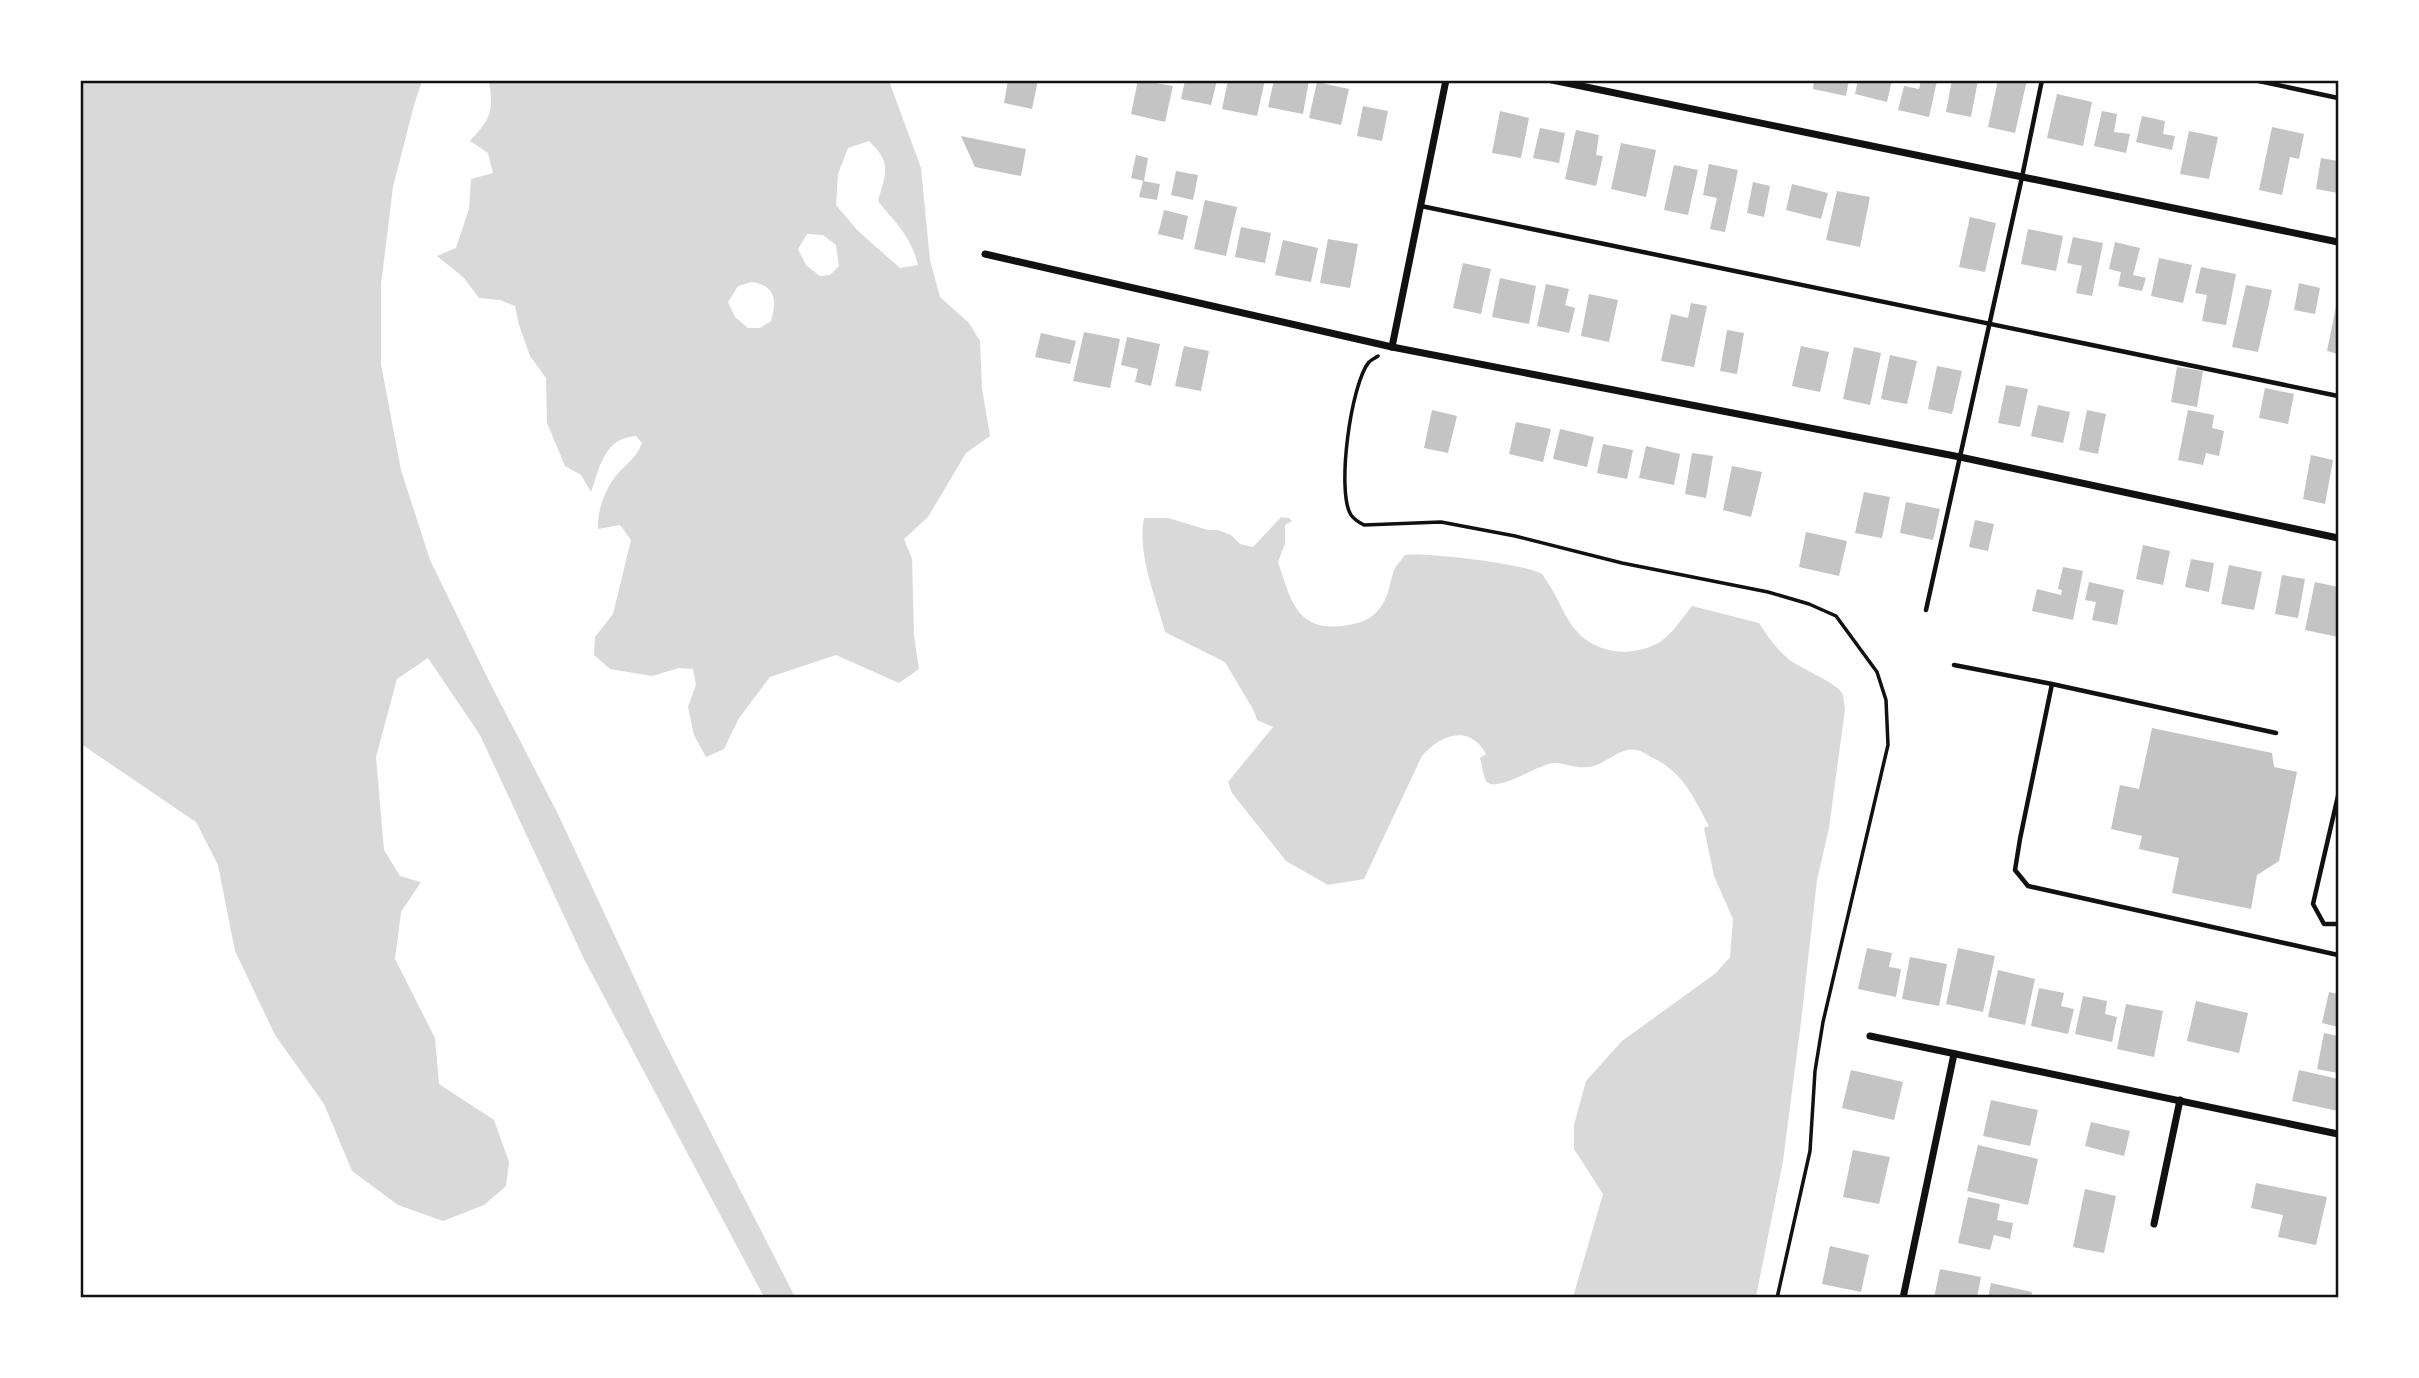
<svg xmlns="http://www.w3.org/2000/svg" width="2419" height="1378" viewBox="0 0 2419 1378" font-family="Commissioner,sans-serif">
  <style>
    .water { fill: #d9d9d9; fill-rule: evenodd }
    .building { fill: #c4c4c4 }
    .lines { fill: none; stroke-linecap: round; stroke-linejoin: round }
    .path { stroke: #111; stroke-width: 3.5 }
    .service { stroke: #111; stroke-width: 4.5 }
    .minor { stroke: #111; stroke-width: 7 }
    .neatline { fill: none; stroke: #111; stroke-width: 2.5 }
  </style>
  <rect width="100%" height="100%" fill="#fff"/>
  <g class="water">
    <path d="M80,81H422L414,105L393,187L381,285V364L401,470L430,560L489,681L558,814L661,1035L795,1297H764L584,959L480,735L428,658L397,679L376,757L384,850L400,876L421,882L401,912L395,959L435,1038L439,1084L494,1120L509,1162L506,1186L484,1205L443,1221L398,1205L352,1171L324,1104L275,1035L235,951L218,865L196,822L81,744Z"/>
    <path d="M489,81H889L921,168L930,260L940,297L969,323L980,341L982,389L990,436L966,453L928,517L904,539L912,559L914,636L919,669L899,683L836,655L770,677L739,718L724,749L706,757L694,735L688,707L696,685L693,669L679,668L652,676L610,669L594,655L595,637L613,614L631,540L620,525L598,529C597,512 604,492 615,477C624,465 637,458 642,443L636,436C604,438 600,467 591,492L581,475L565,466L547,423L546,378L530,356L519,325L515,306L500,300L479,298L463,277L437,256L456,248L469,209L471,179L493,173L488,153L470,141C491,118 494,112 489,81ZM869,141C892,163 886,172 878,201C896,224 910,234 918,265L900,268L858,231L836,205L838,174L848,148ZM807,234L823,235L836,245L839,266L830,275L820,276L806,265L798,249ZM752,282C776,286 777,300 771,321L760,328H748L735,317L728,302L738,286Z"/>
    <path d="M1281,517L1289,518L1292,521L1285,525V544L1278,562C1291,601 1297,634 1348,625C1361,623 1372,619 1380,608C1389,596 1389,586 1393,573C1395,566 1401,561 1405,555C1425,552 1526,564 1542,574C1544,576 1546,580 1548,583C1557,596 1562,611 1571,624C1591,654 1630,659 1660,642C1672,634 1683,617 1692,606L1759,623C1768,637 1777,650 1791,661C1804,670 1835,682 1842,693C1844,697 1844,705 1845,709L1829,828L1817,880L1801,1022L1783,1161L1756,1297H1573L1603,1194L1574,1149V1125L1586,1081L1622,1041L1716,973L1730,957L1733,919L1714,876L1704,828L1709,826C1694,798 1683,772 1653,758C1644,753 1638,748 1628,750C1613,753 1604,765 1589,767C1575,769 1564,762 1553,763C1538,764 1492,797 1485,779C1483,773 1482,765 1480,758L1486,754C1470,724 1441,734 1422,756L1364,879L1328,885L1286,861L1232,793L1228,782L1273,727L1257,720L1254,711L1225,662L1165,632C1156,597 1137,555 1144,518H1168L1208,530H1218L1231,535L1240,544L1253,547Z"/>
  </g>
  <g class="building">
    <path d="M1008,80H1038L1032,109L1004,103Z"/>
    <path d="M1138,80L1173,86L1165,122L1131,114Z"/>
    <path d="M1185,80H1217L1211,105L1181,99Z"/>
    <path d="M1228,80H1265L1257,116L1222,109Z"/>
    <path d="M1274,80H1309L1303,114L1268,107Z"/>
    <path d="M1814,80H1849L1846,96L1813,89Z"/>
    <path d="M1858,80H1892L1887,102L1855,94Z"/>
    <path d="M1921,80L1937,81L1929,117L1898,110L1904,86L1919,89Z"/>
    <path d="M1952,80H1978L1971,117L1946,112Z"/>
    <path d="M1998,80H2027L2015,133L1988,127Z"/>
    <path d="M1317,82L1349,89L1341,125L1309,118Z"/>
    <path d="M2057,94L2092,102L2083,146L2047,138Z"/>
    <path d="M1363,106L1388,111L1382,141L1357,136Z"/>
    <path d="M1500,111L1529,118L1521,158L1492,153Z"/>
    <path d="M2102,111L2117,114L2114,132L2130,134L2126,153L2094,146Z"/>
    <path d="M2142,116L2165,121L2163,134L2175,136L2172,150L2136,142Z"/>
    <path d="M2272,127L2304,134L2299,159L2290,157L2282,195L2259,190Z"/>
    <path d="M1540,128L1565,133L1559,163L1533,158Z"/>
    <path d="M1576,130L1599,135L1596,155L1603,156L1596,186L1565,179Z"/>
    <path d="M2189,131L2218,137L2209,179L2180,174Z"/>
    <path d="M961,136L1026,149L1021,176L975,167Z"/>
    <path d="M1621,143L1656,150L1646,197L1611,189Z"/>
    <path d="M1136,155L1148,158L1144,181L1131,178Z"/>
    <path d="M2321,158L2338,161V193L2316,189Z"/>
    <path d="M1709,164L1738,170L1725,232L1710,229L1717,198L1703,195Z"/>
    <path d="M1674,165L1698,170L1688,215L1664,210Z"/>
    <path d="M1176,171L1198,175L1193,200L1171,195Z"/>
    <path d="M1143,181L1160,184L1157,200L1139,197Z"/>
    <path d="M1753,182L1770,186L1764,217L1747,213Z"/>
    <path d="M1792,184L1828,193L1821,219L1786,210Z"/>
    <path d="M1837,191L1870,197L1860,247L1826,240Z"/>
    <path d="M1205,200L1237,207L1226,256L1194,249Z"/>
    <path d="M1164,210L1188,216L1183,240L1158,234Z"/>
    <path d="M1970,217L1996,223L1985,272L1959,267Z"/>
    <path d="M1241,227L1271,233L1265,263L1235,257Z"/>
    <path d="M2028,229L2063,236L2056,271L2021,264Z"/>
    <path d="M2073,237L2103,243L2092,296L2076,293L2082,266L2067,263Z"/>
    <path d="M1328,239L1358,244L1350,288L1320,283Z"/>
    <path d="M1283,240L1318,248L1311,282L1275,275Z"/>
    <path d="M2115,242L2140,248L2133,275L2146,278L2142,291L2118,286L2121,272L2109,269Z"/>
    <path d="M2159,258L2192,265L2183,303L2151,296Z"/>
    <path d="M1463,263L1491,269L1481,314L1453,308Z"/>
    <path d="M2201,267L2236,274L2226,325L2202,321L2207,295L2195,293Z"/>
    <path d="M1500,278L1536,286L1529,324L1492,317Z"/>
    <path d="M2299,283L2320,288L2315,314L2294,310Z"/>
    <path d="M1546,284L1569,289L1565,305L1575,308L1569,333L1537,326Z"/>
    <path d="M2246,285L2272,290L2258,352L2232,347Z"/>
    <path d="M1589,294L1618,300L1609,342L1581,336Z"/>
    <path d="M2337,302H2338V354L2327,351Z"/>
    <path d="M1691,303L1707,306L1694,367L1661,361L1671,314L1688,318Z"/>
    <path d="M1727,330L1744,333L1737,374L1720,371Z"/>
    <path d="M1084,332L1120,339L1110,388L1073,381Z"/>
    <path d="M1041,333L1076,341L1070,364L1035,357Z"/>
    <path d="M1127,337L1160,344L1151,386L1135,382L1138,369L1121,365Z"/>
    <path d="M1184,346L1209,351L1201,391L1175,386Z"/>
    <path d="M1801,346L1829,352L1820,392L1792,386Z"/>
    <path d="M1854,347L1881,353L1870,405L1843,399Z"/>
    <path d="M1890,355L1917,361L1907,404L1881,399Z"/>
    <path d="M1937,366L1962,371L1952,414L1928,409Z"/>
    <path d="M2177,367L2203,371L2197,407L2171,402Z"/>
    <path d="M2006,385L2028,389L2020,427L1998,423Z"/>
    <path d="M2265,388L2294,394L2288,424L2259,418Z"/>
    <path d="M2038,405L2070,412L2063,443L2031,436Z"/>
    <path d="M1432,410L1457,416L1448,453L1424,448Z"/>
    <path d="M2087,410L2106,414L2098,454L2079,450Z"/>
    <path d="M2188,410L2214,415L2212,428L2224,431L2219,456L2206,453L2203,465L2178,460Z"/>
    <path d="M1516,422L1551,429L1543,462L1509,454Z"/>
    <path d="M1560,429L1594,437L1587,467L1553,459Z"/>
    <path d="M1603,444L1633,450L1627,479L1597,473Z"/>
    <path d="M1646,446L1680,454L1674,485L1639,478Z"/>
    <path d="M1692,453L1713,456L1706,498L1685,494Z"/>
    <path d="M2311,455L2333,460L2325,504L2303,499Z"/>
    <path d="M1732,466L1762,472L1751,517L1723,510Z"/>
    <path d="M1864,492L1890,497L1882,538L1855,533Z"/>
    <path d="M1906,502L1940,509L1933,540L1900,533Z"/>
    <path d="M1975,520L1994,524L1988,551L1969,547Z"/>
    <path d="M1806,532L1847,541L1839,576L1799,567Z"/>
    <path d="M2143,545L2170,551L2163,585L2136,579Z"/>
    <path d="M2191,559L2214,563L2209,592L2185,587Z"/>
    <path d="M2229,565L2262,572L2254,610L2221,604Z"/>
    <path d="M2063,567L2083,571L2073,620L2032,611L2037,589L2061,595L2062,590L2058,589Z"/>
    <path d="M2282,575L2305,579L2298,618L2275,614Z"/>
    <path d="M2089,582L2124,590L2117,625L2092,620L2096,602L2085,600Z"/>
    <path d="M2315,582L2338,587V637L2305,630Z"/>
    <path d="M2152,728L2272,753L2274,767L2297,772L2279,861L2257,875L2251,909L2172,893L2179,858L2139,849L2142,836L2111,829L2120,785L2139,789Z"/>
    <path d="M1867,948L1892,953L1889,967L1901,969L1896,997L1858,989Z"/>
    <path d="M1958,948L1995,956L1983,1012L1946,1004Z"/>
    <path d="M1910,957L1947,964L1939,1006L1902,999Z"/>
    <path d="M1998,970L2035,979L2025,1025L1988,1017Z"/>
    <path d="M2039,988L2064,993L2061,1006L2074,1009L2068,1034L2031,1026Z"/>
    <path d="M2329,992L2338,994V1027L2322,1023Z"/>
    <path d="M2083,996L2107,1001L2105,1014L2117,1017L2112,1042L2075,1034Z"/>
    <path d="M2196,1001L2248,1013L2239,1053L2187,1041Z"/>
    <path d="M2126,1004L2163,1011L2154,1057L2117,1049Z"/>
    <path d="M2324,1033L2338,1036V1073L2317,1069Z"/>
    <path d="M1851,1070L1903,1082L1894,1120L1842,1108Z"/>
    <path d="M2299,1070L2338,1079V1111L2292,1101Z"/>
    <path d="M1991,1100L2038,1110L2030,1146L1983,1136Z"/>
    <path d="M2091,1122L2130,1131L2124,1156L2085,1146Z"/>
    <path d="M1978,1145L2038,1159L2028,1205L1967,1191Z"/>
    <path d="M1853,1150L1890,1157L1879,1204L1843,1197Z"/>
    <path d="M2256,1183L2327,1197L2316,1245L2278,1237L2283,1215L2251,1208Z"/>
    <path d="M2085,1189L2116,1196L2104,1253L2073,1247Z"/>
    <path d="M1968,1197L2000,1204L1997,1220L2013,1223L2010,1239L1994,1235L1990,1250L1958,1243Z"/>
    <path d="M1830,1246L1869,1255L1861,1292L1822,1284Z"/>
    <path d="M1940,1269L1981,1277L1977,1298H1934Z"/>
    <path d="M1991,1283L2032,1292L2031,1298H1988Z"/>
  </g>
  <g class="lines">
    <path class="path" d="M1378,356C1377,357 1369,361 1369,362C1351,383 1336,492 1351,515C1354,519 1360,523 1364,525L1441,522L1515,536L1622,563L1768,592L1809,604L1836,616L1877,672L1886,700L1888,745L1823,1022L1815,1071L1810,1151L1777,1298"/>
    <g class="service">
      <path d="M2254,80L2338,98"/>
      <path d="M1421,206L2338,396"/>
      <path d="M1926,610L2022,177L2042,80"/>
      <path d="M1954,665L2052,684"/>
      <path d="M2276,733L2052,684L2020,839L2015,870L2028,886L2338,955"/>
      <path d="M2338,796L2313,904L2324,924H2338"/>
    </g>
    <g class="minor">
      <path d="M1552,80L2338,242"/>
      <path d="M985,254L1392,347L1960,457L2338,538"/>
      <path d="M1392,347L1446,80"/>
      <path d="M1870,1036L2338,1134"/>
      <path d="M2154,1224L2180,1100"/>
      <path d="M1903,1298L1954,1054"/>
    </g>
  </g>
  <rect width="2419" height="1378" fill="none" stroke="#ffffff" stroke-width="164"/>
  <rect x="82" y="82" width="2255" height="1214" class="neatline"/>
</svg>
